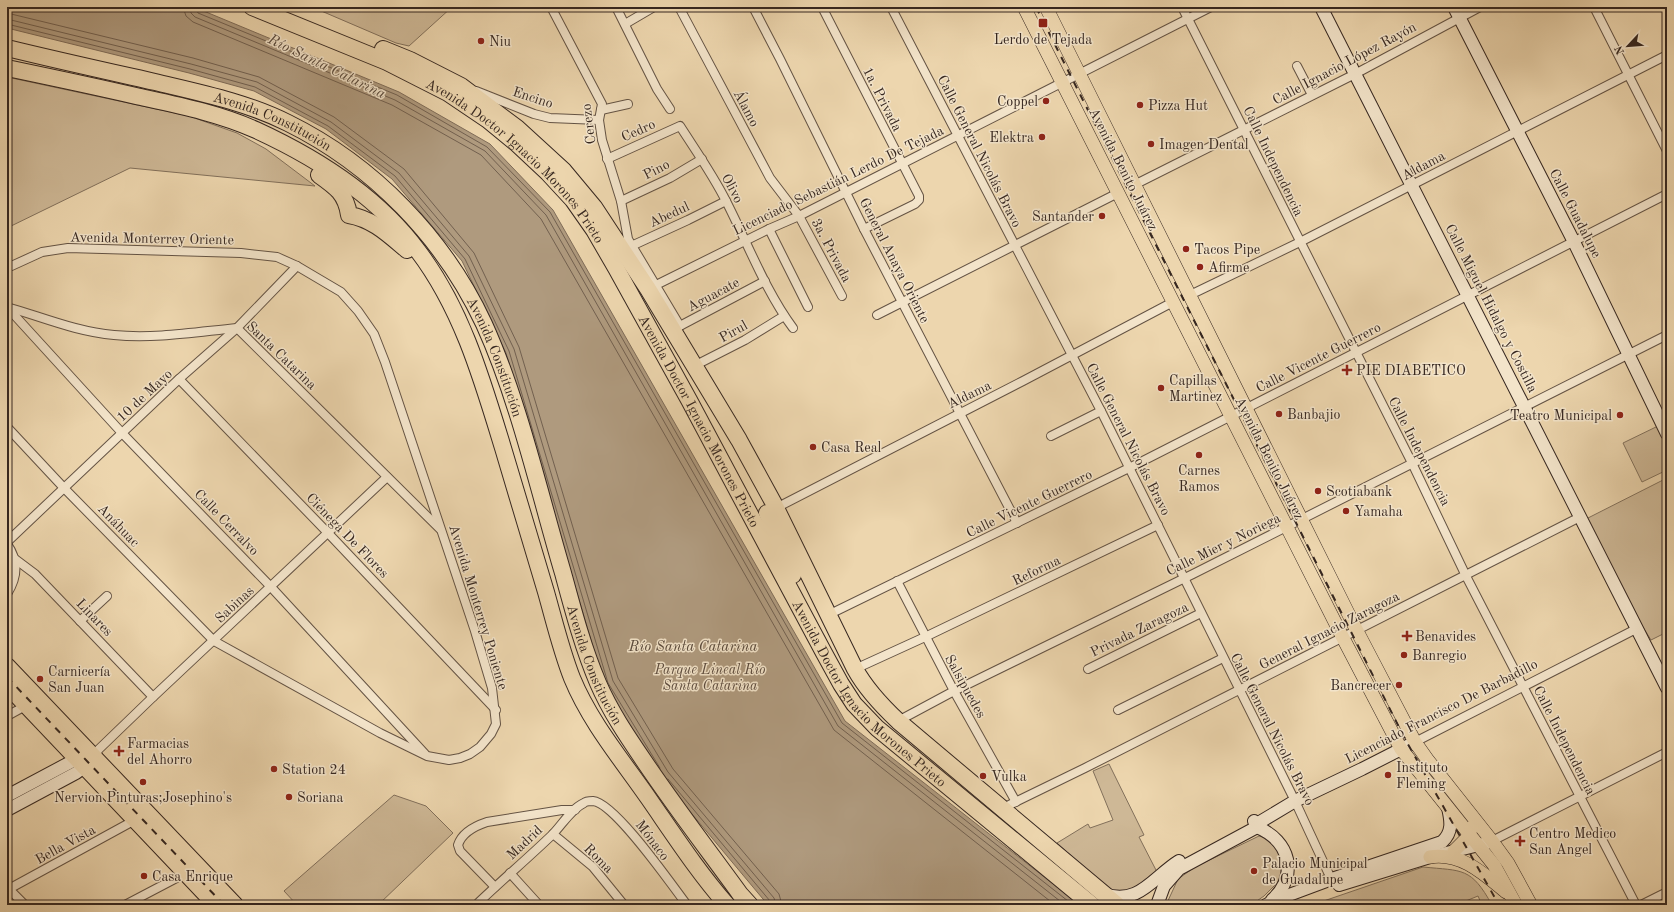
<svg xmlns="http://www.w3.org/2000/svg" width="1674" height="912" viewBox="0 0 1674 912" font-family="'Old Standard TT',serif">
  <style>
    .green { fill: #ceb896; stroke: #82705b }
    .water { fill: #af9a7e; stroke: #7f6c58 }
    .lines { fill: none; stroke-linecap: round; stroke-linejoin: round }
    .shore { stroke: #72604f; stroke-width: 1 }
    .street-casing { stroke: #645344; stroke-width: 10 }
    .secondary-casing { stroke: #362720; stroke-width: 14 }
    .primary-casing { stroke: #362720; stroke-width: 14 }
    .highway-casing { stroke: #362720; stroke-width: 18 }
    .street { stroke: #f3e4ca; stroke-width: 8 }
    .secondary { stroke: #f3e4ca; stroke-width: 12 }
    .primary { stroke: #edd6ae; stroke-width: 13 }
    .highway { stroke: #edd6ae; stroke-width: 16 }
    .rail { stroke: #362720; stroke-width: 2; stroke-dasharray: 7 7; stroke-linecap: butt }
    .poi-dot { fill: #8f2418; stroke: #f3e4ca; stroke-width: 1.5 }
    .labels { text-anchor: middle; stroke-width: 3; stroke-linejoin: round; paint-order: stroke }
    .poi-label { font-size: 14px; fill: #362720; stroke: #f3e4ca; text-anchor: start }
    .street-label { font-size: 14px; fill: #362720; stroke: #f3e4ca }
    .park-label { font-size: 14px; font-style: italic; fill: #5c4b3e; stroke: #f3e4ca }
    .water-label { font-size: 15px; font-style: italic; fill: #5a4a3c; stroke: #f3e4ca }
  </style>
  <rect width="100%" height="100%" fill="#edd6ae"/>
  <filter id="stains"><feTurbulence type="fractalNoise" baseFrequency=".005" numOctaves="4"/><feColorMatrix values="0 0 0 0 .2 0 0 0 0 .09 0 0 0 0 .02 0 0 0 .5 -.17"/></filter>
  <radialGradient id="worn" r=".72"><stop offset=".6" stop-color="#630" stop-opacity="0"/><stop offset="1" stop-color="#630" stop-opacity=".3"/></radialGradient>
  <g class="green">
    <path d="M312,7H452L409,46L396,43Z"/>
    <path d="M7,77L189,116L237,133L266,149L315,186L130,168L7,228Z"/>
    <path d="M1658,426L1667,444V470L1642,482L1623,443Z"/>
    <path d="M1667,478V632L1651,640L1636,616L1586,519Z"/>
    <path d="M1109,764L1144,835L1139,837L1157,872L1149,881L1124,892L1109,890L1057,843L1088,824L1090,828L1113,820L1093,771Z"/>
    <path d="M394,795L426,806L453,833L378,905H297L284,891Z"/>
    <path d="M1259,836L1267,838L1279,852L1281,862V872L1278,882L1264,896L1251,905H1166L1178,879L1195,867Z"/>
    <path d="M1423,867C1463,871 1471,867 1492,905H1482L1478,896L1456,905H1312Z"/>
  </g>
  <path class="water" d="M7,7H194L399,92L490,144L553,210L845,721L1080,905H768L661,777L604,684L506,353L462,261L392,179L326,129L254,91L189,73L7,28Z"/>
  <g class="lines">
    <g class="shore">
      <path d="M183,7L186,16L193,22L392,105L481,155L541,219L834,730L1055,905"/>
      <path d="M190,7L191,13L195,17L395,100L485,151L546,215L838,726L1065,905"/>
      <path d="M195,7L198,13L397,95L487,147L550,212L842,723L1073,905"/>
      <path d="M7,13L193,58L259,77L334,117L404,169L474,253L519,347L618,678L673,769L779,894L782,905"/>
      <path d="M7,19L191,64L257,82L331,122L399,173L469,256L514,349L613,681L668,772L774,898L776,905"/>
      <path d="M7,24L190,69L255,87L328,126L395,176L465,259L509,351L608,683L660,768"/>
      <path d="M668,779L770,901L771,905"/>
    </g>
    <defs>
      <g id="street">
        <path d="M551,7L602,104L599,120L602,140L621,201L628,239L680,326"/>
        <path d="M616,7L657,89L670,109"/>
        <path d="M679,7L770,178L799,216L842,296"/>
        <path d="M753,7L780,59L864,229L1017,523"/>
        <path d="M822,7L919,196V200L915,204L864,229"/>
        <path d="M891,7L1101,411L1295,801L1333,883"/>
        <path d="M1182,7L1412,463L1466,576L1636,905"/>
        <path d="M1594,7L1667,151"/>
        <path d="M625,24L654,7"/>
        <path d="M1297,66L1312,95"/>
        <path d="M476,91L534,114L550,118L599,120"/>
        <path d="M601,110L628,104"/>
        <path d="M607,159L680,126C696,151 713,175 726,201C748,244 765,290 793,328"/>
        <path d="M1134,185L1355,74L1480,7"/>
        <path d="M621,201L670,178L702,159"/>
        <path d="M769,229L808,307"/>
        <path d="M627,248L688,220L726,201"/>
        <path d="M7,268L42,252L68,248L241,253L277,257L297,266L341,292L358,311L374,334L385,362L475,631L492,688L496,724L491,734L480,747L470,754L460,758L449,760L427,756L380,733L214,641L64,488L7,427"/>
        <path d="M648,289L769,229L799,216L1211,7"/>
        <path d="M1190,295L1300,242L1667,55"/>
        <path d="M7,307L122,433L271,587L425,754"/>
        <path d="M7,307C42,317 77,332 114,335C154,339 196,332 237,328L440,529"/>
        <path d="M877,315L1118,193"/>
        <path d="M676,328L765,281"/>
        <path d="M694,366L745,340L784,316"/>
        <path d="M179,379L328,533L496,710"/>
        <path d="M1051,436L1101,411"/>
        <path d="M776,508L1023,381L1173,302"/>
        <path d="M7,542L179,379L237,328L297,266"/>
        <path d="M7,544C19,561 18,577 7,594"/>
        <path d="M15,559L35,574L153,697"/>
        <path d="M897,581L954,691L1016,802"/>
        <path d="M828,615L1129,468L1667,194"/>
        <path d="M80,621L107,596"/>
        <path d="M855,669L925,637L1158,525"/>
        <path d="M1088,669L1201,613"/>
        <path d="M1118,710L1223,658"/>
        <path d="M7,716L27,705"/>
        <path d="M898,721L954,691L1193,574L1667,335"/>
        <path d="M1415,742L1636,629"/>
        <path d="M96,758L98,750L153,697L387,477"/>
        <path d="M1003,808L1085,768L1580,517"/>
        <path d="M553,834L593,867L624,905"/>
        <path d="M1492,841L1667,752"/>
        <path d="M510,873L539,905"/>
        <path d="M495,887L460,851L458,845C462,832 475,826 487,822L562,810H575"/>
        <path d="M9,889L25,905"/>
        <path d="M7,890L135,820"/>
        <path d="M125,905L186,873"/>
        <path d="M476,905C501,881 527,859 552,835C562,825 571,809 584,803C586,801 590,801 593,801C615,803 671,884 687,905"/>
        <path d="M1641,905L1667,892"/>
      </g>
      <g id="secondary">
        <path d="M1321,7L1667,688"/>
        <path d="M1454,7L1574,242L1667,434"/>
        <path d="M7,796L84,755"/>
        <path d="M7,810L76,773L91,762"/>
        <path d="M1254,821L1257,827C1290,841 1299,875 1272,900"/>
        <path d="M1339,885L1430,857L1487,843"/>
        <path d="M1104,894C1139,906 1153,877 1179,861"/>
        <path d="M1157,905L1164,886L1179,869L1257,827L1260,822L1295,801L1362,769L1415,742"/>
        <path d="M1266,905L1281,898L1332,879L1442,842C1453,832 1451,821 1448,808"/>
      </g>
      <g id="primary">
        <path d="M1024,7L1343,638L1401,749L1494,865L1516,905"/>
        <path d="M1046,7L1357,631L1415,742L1427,759L1492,841L1508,863L1531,905"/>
        <path d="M1454,851L1467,838L1472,827"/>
        <path d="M1430,857C1461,852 1484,874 1506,892"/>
      </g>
      <g id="highway">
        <path id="s1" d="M252,7L387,62L448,93L488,120L516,143L548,173L573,200L594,230L616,268L689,400L824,653L841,684L854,704L877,728L1092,905"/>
        <path id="s2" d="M7,48C56,60 106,71 155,82C201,93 246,102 288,123C373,165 444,238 484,324C519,401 539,492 563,573C573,610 583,648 598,683C610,711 627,736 644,761C675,807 708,850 740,894L750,905"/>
        <path d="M383,49L410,60L461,86L517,128L564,171L594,207L648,289L739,440L773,502L855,669C866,689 881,705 898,721L1117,905"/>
        <path d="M7,68C50,77 93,86 136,96C177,105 218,113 256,130C317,158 379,198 418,251C462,309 482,379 503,448C517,496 532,544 546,592C554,620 561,650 572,678C590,722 622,760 649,799C674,835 698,872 727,905"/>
        <path d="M319,175C336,187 346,194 349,215C373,219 389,235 407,250"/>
        <path d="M767,513L793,575"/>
        <path d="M7,666L235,905"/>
        <path d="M7,685L216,905"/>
      </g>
    </defs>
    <use href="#street" class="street-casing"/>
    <use href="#secondary" class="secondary-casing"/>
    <use href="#primary" class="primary-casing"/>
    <use href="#highway" class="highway-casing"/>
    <use href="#street" class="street"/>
    <use href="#secondary" class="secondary"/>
    <use href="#primary" class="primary"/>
    <use href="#highway" class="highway"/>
    <g class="rail">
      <path d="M1036,7L1405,739L1499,905"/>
      <path d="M7,677L224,905"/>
    </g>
  </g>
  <g class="poi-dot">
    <rect x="1038" y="18" width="10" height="10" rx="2"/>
    <circle cx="481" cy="41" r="4"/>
    <circle cx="1046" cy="101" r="4"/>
    <circle cx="1140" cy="105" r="4"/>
    <circle cx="1042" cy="137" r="4"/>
    <circle cx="1151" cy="144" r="4"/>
    <circle cx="1102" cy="216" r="4"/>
    <circle cx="1186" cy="249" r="4"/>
    <circle cx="1200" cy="267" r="4"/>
    <path d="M1345 364h4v4h4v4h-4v4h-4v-4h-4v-4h4z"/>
    <circle cx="1161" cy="388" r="4"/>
    <circle cx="1279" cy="414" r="4"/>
    <circle cx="1620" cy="415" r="4"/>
    <circle cx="813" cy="447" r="4"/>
    <circle cx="1199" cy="455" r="4"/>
    <circle cx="1318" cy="491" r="4"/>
    <circle cx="1346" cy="511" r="4"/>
    <path d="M1405 630h4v4h4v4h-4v4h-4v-4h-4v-4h4z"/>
    <circle cx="1404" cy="655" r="4"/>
    <circle cx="40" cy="679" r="4"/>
    <circle cx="1399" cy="685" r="4"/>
    <path d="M117 745h4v4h4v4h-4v4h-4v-4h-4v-4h4z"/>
    <circle cx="274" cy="769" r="4"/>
    <circle cx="1388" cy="775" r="4"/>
    <circle cx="983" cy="776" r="4"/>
    <circle cx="143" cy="782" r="4"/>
    <circle cx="289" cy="797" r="4"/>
    <path d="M1518 835h4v4h4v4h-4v4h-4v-4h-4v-4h4z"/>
    <circle cx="1254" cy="871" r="4"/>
    <circle cx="144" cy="876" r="4"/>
  </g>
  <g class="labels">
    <g class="poi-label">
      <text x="1043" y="44" text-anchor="middle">Lerdo de Tejada</text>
      <text x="489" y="46">Niu</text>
      <text x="1038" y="106" text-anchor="end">Coppel</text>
      <text x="1148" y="110">Pizza Hut</text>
      <text x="1034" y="142" text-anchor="end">Elektra</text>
      <text x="1159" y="149">Imagen Dental</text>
      <text x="1094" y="221" text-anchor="end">Santander</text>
      <text x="1194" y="254">Tacos Pipe</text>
      <text x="1208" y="272">Afirme</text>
      <text x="1356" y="375">PIE DIABETICO</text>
      <text x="1169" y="385">Capillas<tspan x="1169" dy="16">Martinez</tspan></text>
      <text x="1287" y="419">Banbajio</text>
      <text x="1612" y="420" text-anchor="end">Teatro Municipal</text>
      <text x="821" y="452">Casa Real</text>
      <text x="1199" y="475" text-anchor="middle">Carnes<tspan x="1199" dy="16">Ramos</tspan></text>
      <text x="1326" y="496">Scotiabank</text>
      <text x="1354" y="516">Yamaha</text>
      <text x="1415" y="641">Benavides</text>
      <text x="1412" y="660">Banregio</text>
      <text x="48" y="676">Carnicería<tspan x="48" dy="16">San Juan</tspan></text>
      <text x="1391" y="690" text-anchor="end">Bancrecer</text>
      <text x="127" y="748">Farmacias<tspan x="127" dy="16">del Ahorro</tspan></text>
      <text x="1396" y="772">Instituto<tspan x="1396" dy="16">Fleming</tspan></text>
      <text x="282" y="774">Station 24</text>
      <text x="991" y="781">Vulka</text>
      <text x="143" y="802" text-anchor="middle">Nervion Pinturas;Josephino's</text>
      <text x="297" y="802">Soriana</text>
      <text x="1529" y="838">Centro Medico<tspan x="1529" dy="16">San Angel</tspan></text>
      <text x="1262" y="868">Palacio Municipal<tspan x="1262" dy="16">de Guadalupe</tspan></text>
      <text x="152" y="881">Casa Enrique</text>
    </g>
    <g class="street-label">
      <text transform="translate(1344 63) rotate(-28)" y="5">Calle Ignacio López Rayón</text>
      <text transform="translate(533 97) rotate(18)" y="5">Encino</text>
      <text transform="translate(883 99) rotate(63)" y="5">1a. Privada</text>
      <text transform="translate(747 108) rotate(62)" y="5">Álamo</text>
      <text dy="5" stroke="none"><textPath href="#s2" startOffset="276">Avenida Constitución</textPath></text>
      <text transform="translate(588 124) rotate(-97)" y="5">Cerezo</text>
      <text transform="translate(638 130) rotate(-24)" y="5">Cedro</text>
      <text transform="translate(980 151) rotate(63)" y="5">Calle General Nicolás Bravo</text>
      <text transform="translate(1274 161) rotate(64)" y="5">Calle Independencia</text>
      <text dy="5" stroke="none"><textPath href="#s1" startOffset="310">Avenida Doctor Ignacio Morones Prieto</textPath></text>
      <text transform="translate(1423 165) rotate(-28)" y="5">Aldama</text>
      <text transform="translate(656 169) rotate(-27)" y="5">Pino</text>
      <text transform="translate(1124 169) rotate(63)" y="5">Avenida Benito Juárez</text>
      <text transform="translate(838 180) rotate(-26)" y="5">Licenciado Sebastián Lerdo De Tejada</text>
      <text transform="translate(733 188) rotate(62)" y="5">Olivo</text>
      <text transform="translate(1576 213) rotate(63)" y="5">Calle Guadalupe</text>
      <text transform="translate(669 214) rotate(-25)" y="5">Abedul</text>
      <text transform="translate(152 238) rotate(1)" y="5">Avenida Monterrey Oriente</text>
      <text transform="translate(832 250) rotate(62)" y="5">3a. Privada</text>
      <text transform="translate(895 260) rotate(63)" y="5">General Anaya Oriente</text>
      <text transform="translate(713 294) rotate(-28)" y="5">Aguacate</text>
      <text transform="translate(1492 308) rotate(63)" y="5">Calle Miguel Hidalgo y Costilla</text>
      <text transform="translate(733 331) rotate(-29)" y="5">Pirul</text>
      <text transform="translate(282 355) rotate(44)" y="5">Santa Catarina</text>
      <text transform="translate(1318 357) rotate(-27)" y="5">Calle Vicente Guerrero</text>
      <text dy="5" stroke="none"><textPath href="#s2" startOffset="612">Avenida Constitución</textPath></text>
      <text transform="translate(969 394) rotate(-26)" y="5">Aldama</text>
      <text transform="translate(144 395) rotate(-43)" y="5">10 de Mayo</text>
      <text dy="5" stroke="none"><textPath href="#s1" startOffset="634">Avenida Doctor Ignacio Morones Prieto</textPath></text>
      <text transform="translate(1129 439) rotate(63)" y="5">Calle General Nicolás Bravo</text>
      <text transform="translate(1420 451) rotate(63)" y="5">Calle Independencia</text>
      <text transform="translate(1270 458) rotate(63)" y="5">Avenida Benito Juárez</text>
      <text transform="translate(1029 503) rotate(-26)" y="5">Calle Vicente Guerrero</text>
      <text transform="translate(227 522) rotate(46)" y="5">Calle Cerralvo</text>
      <text transform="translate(119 525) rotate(46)" y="5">Anáhuac</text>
      <text transform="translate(348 535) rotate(46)" y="5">Ciénega De Flores</text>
      <text transform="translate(1223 544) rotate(-26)" y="5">Calle Mier y Noriega</text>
      <text transform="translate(1036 570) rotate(-26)" y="5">Reforma</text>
      <text transform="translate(234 604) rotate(-43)" y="5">Sabinas</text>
      <text transform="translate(479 607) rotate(73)" y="5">Avenida Monterrey Poniente</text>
      <text transform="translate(95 617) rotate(46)" y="5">Linares</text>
      <text transform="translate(1139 629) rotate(-26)" y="5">Privada Zaragoza</text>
      <text transform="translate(1329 630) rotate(-27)" y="5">General Ignacio Zaragoza</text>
      <text dy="5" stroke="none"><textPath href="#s2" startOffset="936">Avenida Constitución</textPath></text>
      <text transform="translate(966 686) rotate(61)" y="5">Salsipuedes</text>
      <text dy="5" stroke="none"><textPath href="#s1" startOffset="958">Avenida Doctor Ignacio Morones Prieto</textPath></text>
      <text transform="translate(1441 711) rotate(-27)" y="5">Licenciado Francisco De Barbadillo</text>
      <text transform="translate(1273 729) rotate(63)" y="5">Calle General Nicolás Bravo</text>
      <text transform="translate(1565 740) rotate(63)" y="5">Calle Independencia</text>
      <text transform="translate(653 840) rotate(53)" y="5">Mónaco</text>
      <text transform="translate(524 842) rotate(-43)" y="5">Madrid</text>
      <text transform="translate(65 844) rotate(-29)" y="5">Bella Vista</text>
      <text transform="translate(599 858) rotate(45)" y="5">Roma</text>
    </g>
    <g class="park-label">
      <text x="710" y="674">Parque Lineal Río<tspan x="710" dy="16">Santa Catarina</tspan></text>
    </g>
    <g class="water-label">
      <text transform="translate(327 66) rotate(26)" y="5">Río Santa Catarina</text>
      <text x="693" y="651">Río Santa Catarina</text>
    </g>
  </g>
  <rect width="1674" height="912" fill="none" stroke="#edd6ae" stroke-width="24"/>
  <rect x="8" y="8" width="1658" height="896" fill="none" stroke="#362720" stroke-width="2"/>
  <rect x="12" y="12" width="1650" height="888" fill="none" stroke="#362720"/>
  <g transform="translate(1628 46) rotate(244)" stroke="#f3e4ca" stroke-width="3" paint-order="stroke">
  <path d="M0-3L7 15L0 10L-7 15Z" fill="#362720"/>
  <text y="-6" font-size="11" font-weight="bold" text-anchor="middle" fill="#362720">N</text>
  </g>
  <rect width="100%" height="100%" filter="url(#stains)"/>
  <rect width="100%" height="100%" fill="url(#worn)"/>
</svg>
